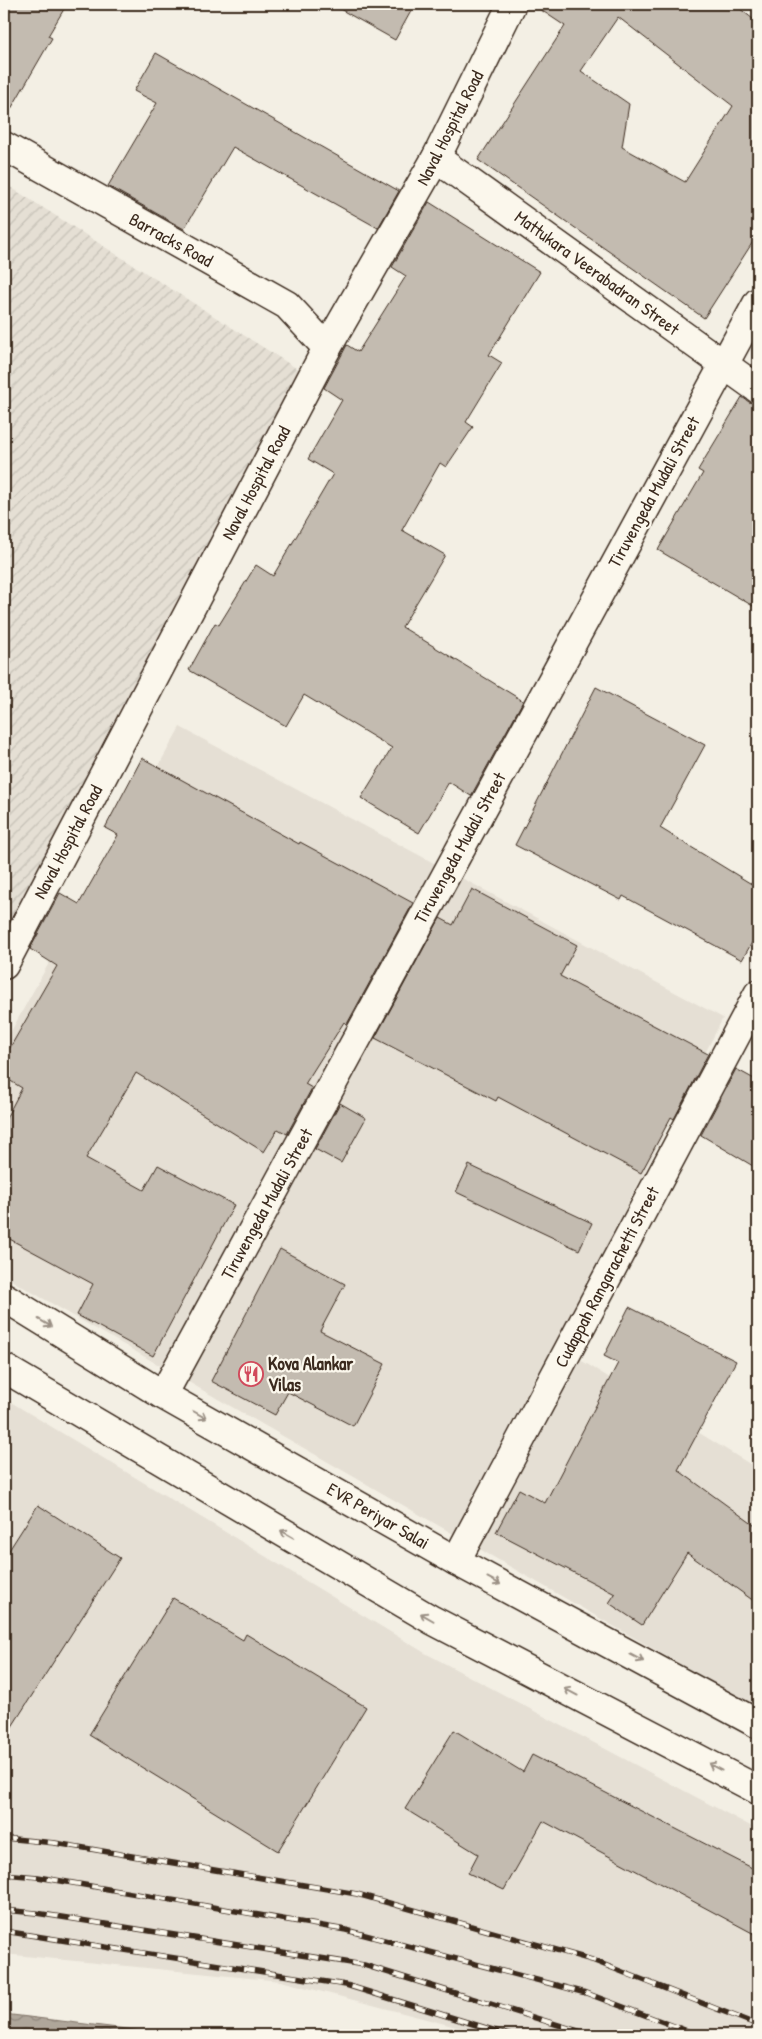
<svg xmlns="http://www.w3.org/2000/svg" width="762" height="2039" viewBox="0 0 762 2039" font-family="'Patrick Hand',sans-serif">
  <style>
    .built { fill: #e5dfd4 }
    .industrial { fill: url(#industrial-furrows) }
    .water { fill: url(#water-waves); stroke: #817468 }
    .building { fill: #c3bbb0; stroke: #3b2a1e; fill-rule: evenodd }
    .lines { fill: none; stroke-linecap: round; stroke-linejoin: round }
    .street-casing { stroke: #3b2a1e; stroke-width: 31 }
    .secondary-casing { stroke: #3b2a1e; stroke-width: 31 }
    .primary-casing { stroke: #3b2a1e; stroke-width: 31 }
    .street { stroke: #fbf7ec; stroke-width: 28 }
    .secondary { stroke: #fbf7ec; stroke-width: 28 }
    .primary { stroke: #fbf7ec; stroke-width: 28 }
    .rail-casing { stroke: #3b2a1e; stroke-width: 5.5 }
    .rail { stroke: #fbf7ec; stroke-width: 4; stroke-dasharray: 11; stroke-linecap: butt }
    .oneway { stroke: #9b9085 }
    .labels { text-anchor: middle; stroke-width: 4.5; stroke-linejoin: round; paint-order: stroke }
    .street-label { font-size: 18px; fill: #3b2a1e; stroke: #fbf7ec }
    .poi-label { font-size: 18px; font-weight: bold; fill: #3b2a1e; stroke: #fbf7ec; text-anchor: start }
  </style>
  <defs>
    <pattern id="industrial-furrows" width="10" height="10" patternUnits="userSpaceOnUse" patternTransform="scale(1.25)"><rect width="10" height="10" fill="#e5dfd4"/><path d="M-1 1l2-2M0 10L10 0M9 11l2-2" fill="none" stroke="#c5c0b6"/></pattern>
    <pattern id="water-waves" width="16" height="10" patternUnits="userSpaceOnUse" patternTransform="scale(1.25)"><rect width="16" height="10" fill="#afa69a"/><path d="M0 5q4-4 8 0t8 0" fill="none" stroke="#90877d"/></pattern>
  </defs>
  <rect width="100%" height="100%" fill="#f3efe4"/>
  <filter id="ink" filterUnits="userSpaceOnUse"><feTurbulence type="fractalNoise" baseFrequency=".02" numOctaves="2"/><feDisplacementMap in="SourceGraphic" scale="10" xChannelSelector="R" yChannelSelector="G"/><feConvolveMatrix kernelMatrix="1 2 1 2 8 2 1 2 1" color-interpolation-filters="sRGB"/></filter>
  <g filter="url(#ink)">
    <g class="built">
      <path d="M180,727L723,1018L556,1345L758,1469V1709L4,1276V1044Z"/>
      <path d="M4,1398L425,1653L758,1830V2035H487L281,1981L4,1954Z"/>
    </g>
    <path class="industrial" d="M4,183L302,372L4,949Z"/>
    <path class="water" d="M4,2014L175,2035H4Z"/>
    <g class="building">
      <path d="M4,4H67L48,36L52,38L4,121Z"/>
      <path d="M331,4H415L395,40Z"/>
      <path d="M532,4H734L758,23V234L704,318L478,160L565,26ZM618,17L733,106L685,182L622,147L629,104L581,71Z"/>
      <path d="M156,53L399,191L378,228L233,147L184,229L108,186L157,103L134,91Z"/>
      <path d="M429,202L540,272L489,355L502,363L466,422L473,427L446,467L440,463L402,530L445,555L402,627L523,701L471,796L449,782L419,833L361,798L392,748L304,695L286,726L189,670L215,623L219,625L256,565L273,576L333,474L308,459L342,400L324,388L347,345L358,352L406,276L392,267Z"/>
      <path d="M742,397L749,402L758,404V609L658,550L703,473L698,470Z"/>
      <path d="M596,687L705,745L660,828L758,888V932L742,960L623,896L621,900L515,845Z"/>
      <path d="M142,758L299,844L300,842L413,903L347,1024L344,1022L305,1084L312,1088L287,1134L278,1129L264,1152L136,1073L86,1158L144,1190L158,1165L234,1205L153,1356L77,1315L93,1284L4,1236V1122L22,1088L4,1077V1058L57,966L30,949L60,893L79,904L118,835L105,828Z"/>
      <path d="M472,889L577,945L560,976L708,1054L674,1119L671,1117L641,1173L498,1097L496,1101L375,1038L440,918L453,925Z"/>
      <path d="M736,1069L758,1081V1169L701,1135Z"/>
      <path d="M340,1103L366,1118L341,1163L315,1149Z"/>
      <path d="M469,1165L592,1223L579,1250L456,1192Z"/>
      <path d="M280,1249L345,1284L320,1331L385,1364L353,1426L288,1392L275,1415L211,1381Z"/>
      <path d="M629,1307L736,1361L678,1470L758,1528V1604L687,1553L642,1625L609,1603L615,1594L496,1532L519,1489L545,1503L618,1363L604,1356Z"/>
      <path d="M38,1505L120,1558L4,1739V1558Z"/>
      <path d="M173,1598L243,1640L246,1634L366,1707L278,1851L89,1735Z"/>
      <path d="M454,1730L523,1772L532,1755L758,1871V1936L543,1821L504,1890L468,1873L478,1854L405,1809Z"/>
    </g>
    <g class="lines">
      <defs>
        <g id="street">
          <path d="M4,146L287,305L327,348"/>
          <path d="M436,158L758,389"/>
          <path d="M163,1395L758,302"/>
          <path d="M456,1561L758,994"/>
        </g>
        <path id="secondary" d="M4,965L327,348L436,158L512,4"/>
        <g id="primary">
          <path d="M4,1297L163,1395L456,1561L758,1724"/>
          <path d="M4,1368L432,1620L758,1790"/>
        </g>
      </defs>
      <use href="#street" class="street-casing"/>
      <use href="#secondary" class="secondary-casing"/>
      <use href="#primary" class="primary-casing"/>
      <use href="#street" class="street"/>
      <use href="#secondary" class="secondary"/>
      <use href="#primary" class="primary"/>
      <defs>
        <g id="rail">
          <path d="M4,1838L55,1843L357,1894L592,1960L758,2025"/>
          <path d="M4,1874L38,1877L346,1930L586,1993L698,2035"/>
          <path d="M4,1910L36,1913L364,1965L591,2035"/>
          <path d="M4,1931L346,1985L509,2035"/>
        </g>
      </defs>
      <use href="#rail" class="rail-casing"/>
      <use href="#rail" class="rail"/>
    </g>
    <defs><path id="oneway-shaft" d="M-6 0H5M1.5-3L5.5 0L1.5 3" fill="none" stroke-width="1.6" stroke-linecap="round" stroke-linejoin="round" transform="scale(1.25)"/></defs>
    <g class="oneway">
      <use href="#oneway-shaft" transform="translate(45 1323) rotate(31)"/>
      <use href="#oneway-shaft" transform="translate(200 1415) rotate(30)"/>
      <use href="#oneway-shaft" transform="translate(287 1534) rotate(-150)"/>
      <use href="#oneway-shaft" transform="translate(494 1581) rotate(28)"/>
      <use href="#oneway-shaft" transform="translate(427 1617) rotate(-150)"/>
      <use href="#oneway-shaft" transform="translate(637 1658) rotate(28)"/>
      <use href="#oneway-shaft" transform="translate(571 1692) rotate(-152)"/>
      <use href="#oneway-shaft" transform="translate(715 1767) rotate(-152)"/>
    </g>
  </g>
  <defs>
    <symbol id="restaurant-ring" viewBox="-11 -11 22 22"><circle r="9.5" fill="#fbf7ec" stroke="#d1495b" stroke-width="1.5"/><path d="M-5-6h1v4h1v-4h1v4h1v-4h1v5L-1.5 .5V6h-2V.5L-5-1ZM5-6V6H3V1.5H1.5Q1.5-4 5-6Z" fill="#d1495b"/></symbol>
  </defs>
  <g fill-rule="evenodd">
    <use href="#restaurant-ring" x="237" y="1360" width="28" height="28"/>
  </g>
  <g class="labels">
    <g class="street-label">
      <text transform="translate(450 128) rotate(-63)" y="6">Naval Hospital Road</text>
      <text transform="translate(171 240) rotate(29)" y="6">Barracks Road</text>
      <text transform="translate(597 273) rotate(36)" y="6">Mattukara Veerabadran Street</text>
      <text transform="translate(256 483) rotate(-62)" y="6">Naval Hospital Road</text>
      <text transform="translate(654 492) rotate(-61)" y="6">Tiruvengeda Mudali Street</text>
      <text transform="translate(68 842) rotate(-62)" y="6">Naval Hospital Road</text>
      <text transform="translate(460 848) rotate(-61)" y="6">Tiruvengeda Mudali Street</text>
      <text transform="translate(267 1204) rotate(-61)" y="6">Tiruvengeda Mudali Street</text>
      <text transform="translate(607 1277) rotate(-62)" y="6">Cudappah Rangarachetti Street</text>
      <text transform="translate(378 1516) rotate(30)" y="6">EVR Periyar Salai</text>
    </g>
    <g class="poi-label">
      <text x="268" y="1370">Kova Alankar<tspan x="268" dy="21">Vilas</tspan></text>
    </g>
  </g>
  <rect width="762" height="2039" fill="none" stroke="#fbf7ec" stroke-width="20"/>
  <rect x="10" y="10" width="742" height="2019" fill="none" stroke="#3b2a1e" stroke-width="2" filter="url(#ink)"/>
</svg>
